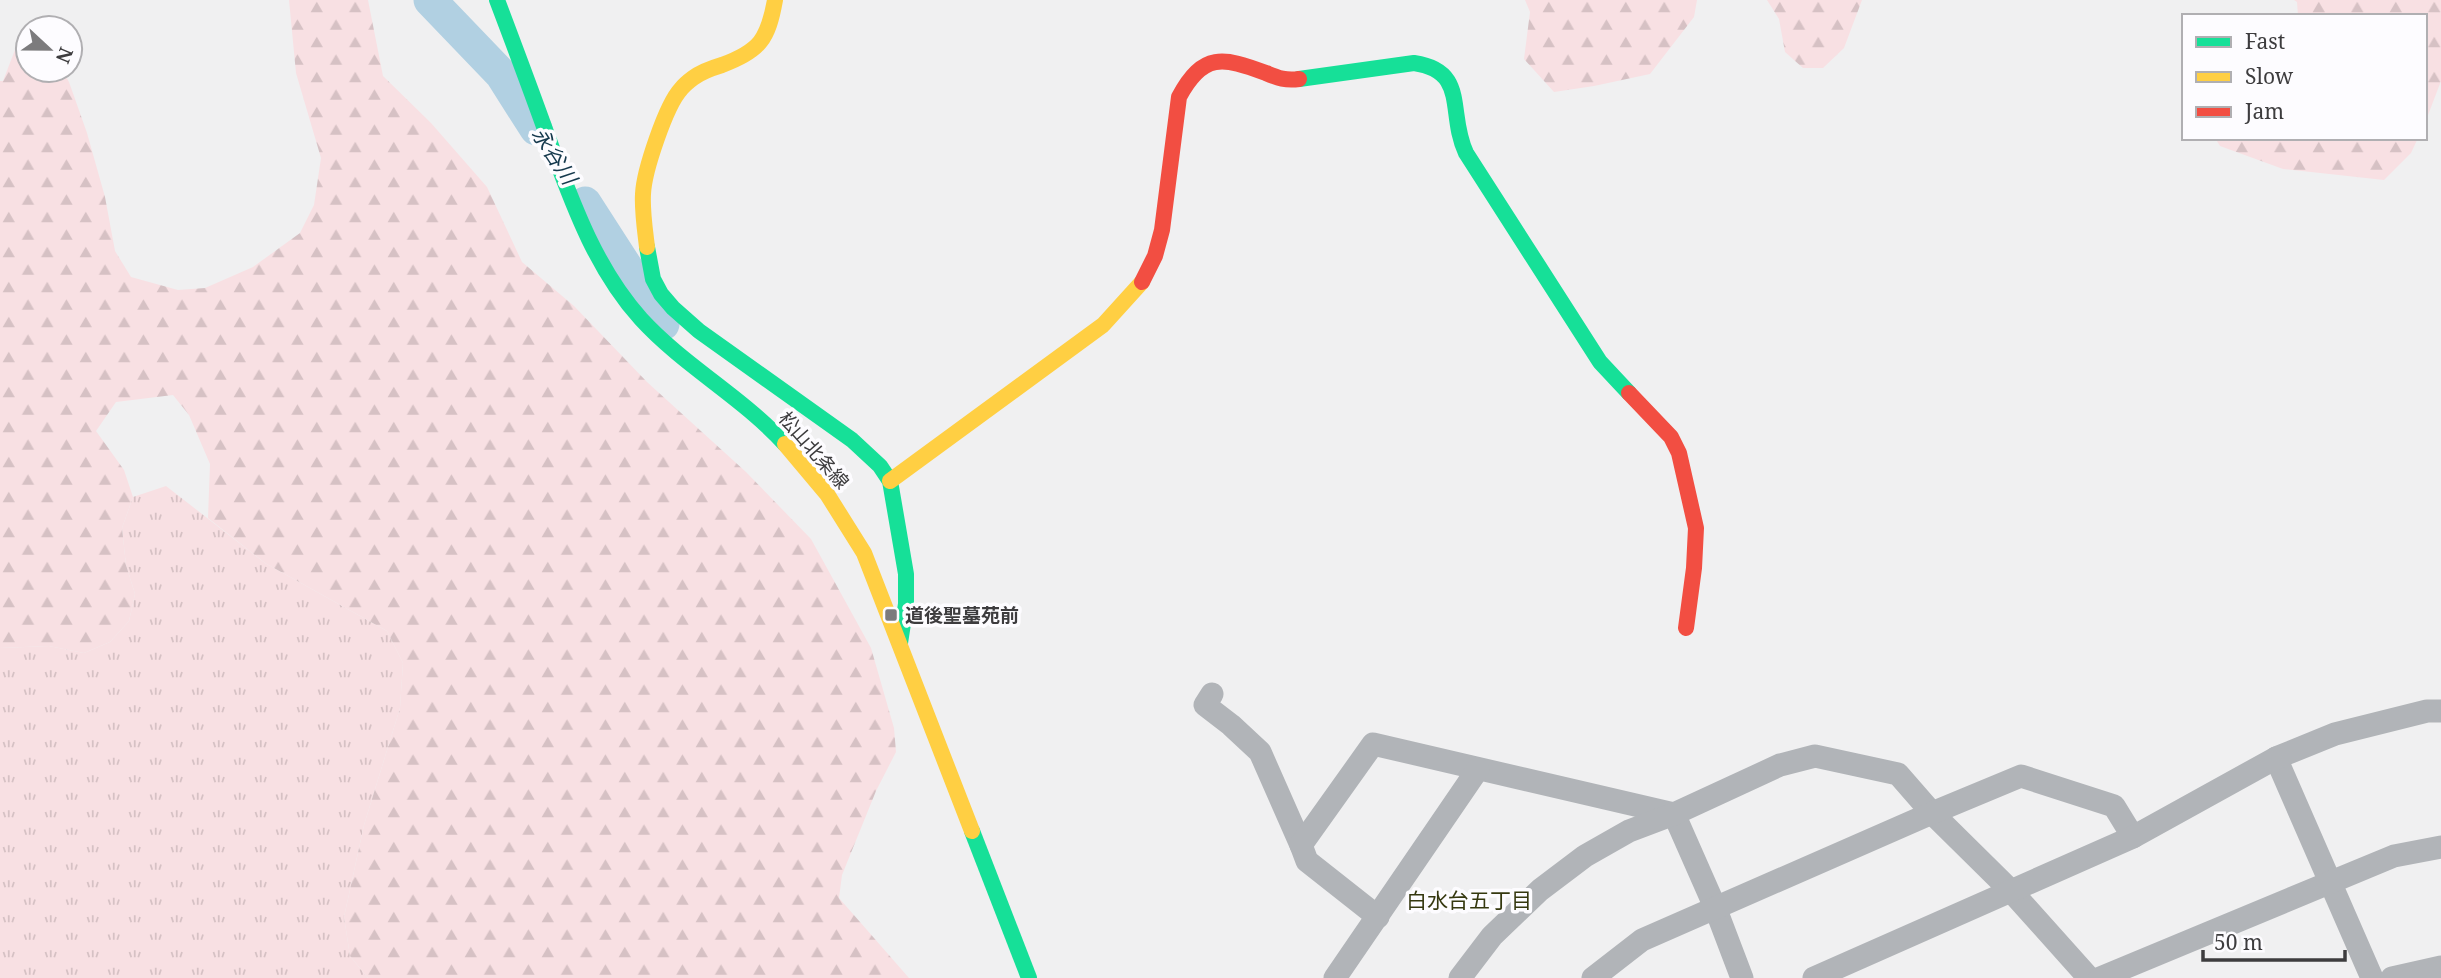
<svg xmlns="http://www.w3.org/2000/svg" width="2441" height="978" viewBox="0 0 2441 978" font-family="'Noto Serif','Noto Sans JP',serif">
  <style>
    .grass { fill: url(#grass-tufts) }
    .forest { fill: url(#forest-firs) }
    .lines { fill: none; stroke-linecap: round; stroke-linejoin: round }
    .river { stroke: #b1d0e2; stroke-width: 33 }
    .street { stroke: #b1b4b8; stroke-width: 23 }
    .fast { stroke: #16e098; stroke-width: 16 }
    .slow { stroke: #ffcf43; stroke-width: 16 }
    .jam { stroke: #f24e42; stroke-width: 16 }
    .poi-dot { fill: #7c7b7d; stroke: #fdfcff; stroke-width: 2.5 }
    .labels { text-anchor: middle; stroke-width: 7; stroke-linejoin: round; paint-order: stroke }
    .street-label { font-size: 19px; fill: #3d3c3e; stroke: #fdfcff }
    .poi-label { font-size: 19px; font-weight: bold; fill: #3d3c3e; stroke: #fdfcff; text-anchor: start }
    .water-label { font-size: 21px; font-style: italic; fill: #14384c; stroke: #fdfcff }
    .neighbourhood-label { font-size: 21px; fill: #35380f; stroke: #fdfcff }
  </style>
  <defs>
    <pattern id="grass-tufts" width="24" height="20" patternUnits="userSpaceOnUse" patternTransform="scale(1.75)"><rect width="24" height="20" fill="#f8e0e3"/><path d="M3 7l-1-3M5 7V3M7 7l1-3M15 17l-1-3M17 17v-4M19 17l1-3" fill="none" stroke="#d6c1c4"/></pattern>
    <pattern id="forest-firs" width="22" height="20" patternUnits="userSpaceOnUse" patternTransform="scale(1.75)"><rect width="22" height="20" fill="#f8e0e3"/><path d="M5 1l3.5 6h-7zM16 11l3.5 6h-7z" fill="#d6c1c4"/></pattern>
  </defs>
  <rect width="100%" height="100%" fill="#f0f0f1"/>
  <path class="grass" d="M166,486L265,563L387,631L403,663L400,708L364,825L344,917L350,956L368,978H0V648L49,646L84,653L110,642L129,621L135,594L126,565L122,528L133,497Z"/>
  <g class="forest">
    <path d="M289,0H368L383,76L431,123L487,187L522,262L574,306L647,382L746,472L811,539L871,648L894,728L896,752L876,791L842,875L839,898L909,978H368L350,956L344,917L364,825L400,708L403,663L387,631L265,563L208,518L210,464L189,415L173,395L116,402L96,431L124,470L133,497L122,528L126,565L135,594L129,621L110,642L84,653L49,646L0,648V81H3L18,42L28,35V70H62L69,82L87,133L105,197L115,251L131,277L178,290L205,288L253,267L300,233L314,205L321,158L296,73Z"/>
    <path d="M1525,0H1697L1694,17L1650,74L1594,86L1554,92L1524,59L1530,12Z"/>
    <path d="M1767,0H1862L1844,48L1823,68H1803L1785,52L1779,19Z"/>
    <path d="M2294,0H2441V81L2425,123V16H2298L2297,2Z"/>
    <path d="M2215,138H2418L2411,153L2384,180L2283,169L2220,146Z"/>
  </g>
  <g class="lines">
    <g class="river">
      <path d="M430,0L501,74L536,129"/>
      <path d="M585,203L663,324"/>
    </g>
    <g class="street">
      <path d="M1212,694L1205,705L1231,725L1260,752L1301,845"/>
      <path d="M2276,758L2372,978"/>
      <path d="M1674,814L1715,907L1742,978"/>
      <path d="M1378,917L1307,861L1301,845L1373,744L1674,814"/>
      <path d="M1335,978L1478,769"/>
      <path d="M1460,978L1492,936L1540,890L1585,856L1629,831L1674,814L1780,765L1815,756L1898,774L1932,813L2012,892L2089,978"/>
      <path d="M1593,978L1642,940L1932,813L2021,776L2114,806L2133,837"/>
      <path d="M1814,978L2133,837L2276,758L2335,734L2427,711H2441"/>
      <path d="M2100,978L2394,856L2441,847"/>
      <path d="M2392,978L2441,967"/>
    </g>
    <g class="fast">
      <path d="M497,0C514,45 531,90 547,135C571,199 594,267 641,319C684,366 742,397 785,444"/>
      <path d="M1299,79L1414,63C1469,71 1447,113 1466,153L1600,362L1629,393"/>
      <path d="M647,247L653,279L661,294L673,308L699,331L852,440L880,466L890,481L906,574V604L900,643"/>
      <path d="M972,831L1029,978"/>
    </g>
    <g class="slow">
      <path d="M647,247C645,230 642,211 643,194C644,171 666,105 681,89C684,85 689,81 693,78C701,72 712,68 722,65C760,51 768,39 775,0"/>
      <path d="M785,444L827,494L864,553L972,831"/>
      <path d="M890,481L1103,325L1142,282"/>
    </g>
    <g class="jam">
      <path d="M1142,282L1155,256L1162,230L1179,97C1203,52 1223,57 1266,73C1278,78 1286,81 1299,79"/>
      <path d="M1629,393L1671,437L1679,453L1696,528L1694,568L1686,628"/>
    </g>
  </g>
  <rect class="poi-dot" x="884" y="608" width="14" height="14" rx="3.5"/>
  <g class="labels">
    <g class="street-label">
      <text transform="translate(814 450) rotate(49)" y="7">松山北条線</text>
    </g>
    <g class="poi-label">
      <text x="905" y="622">道後聖墓苑前</text>
    </g>
    <g class="water-label">
      <text transform="translate(554 156) rotate(57)" y="7">永谷川</text>
    </g>
    <g class="neighbourhood-label">
      <text x="1469" y="908">白水台五丁目</text>
    </g>
  </g>
  <rect x="2182" y="14" width="245" height="126" fill="#fdfcff" stroke="#b0afb2" stroke-width="2"/>
  <rect x="2196" y="37" width="35" height="10" fill="#16e098" stroke="#b0afb2" stroke-width="2"/>
  <text x="2245" y="49" font-size="21" fill="#3d3c3e">Fast</text>
  <rect x="2196" y="72" width="35" height="10" fill="#ffcf43" stroke="#b0afb2" stroke-width="2"/>
  <text x="2245" y="84" font-size="21" fill="#3d3c3e">Slow</text>
  <rect x="2196" y="107" width="35" height="10" fill="#f24e42" stroke="#b0afb2" stroke-width="2"/>
  <text x="2245" y="119" font-size="21" fill="#3d3c3e">Jam</text>
  <g transform="translate(49 49) rotate(112)"><circle r="33" fill="#fdfcff" stroke="#b0afb2" stroke-width="2"/>
  <path d="M0-5L12 26L0 18L-12 26Z" fill="#7c7b7d"/>
  <text y="-10" font-size="19" font-weight="bold" text-anchor="middle" fill="#3d3c3e">N</text>
  </g>
  <path d="M2203 950v10h142v-10" fill="none" stroke="#3d3c3e" stroke-width="3.5"/>
  <text x="2214" y="950" font-size="21" fill="#3d3c3e" stroke="#fdfcff" stroke-width="5" paint-order="stroke">50 m</text>
</svg>
